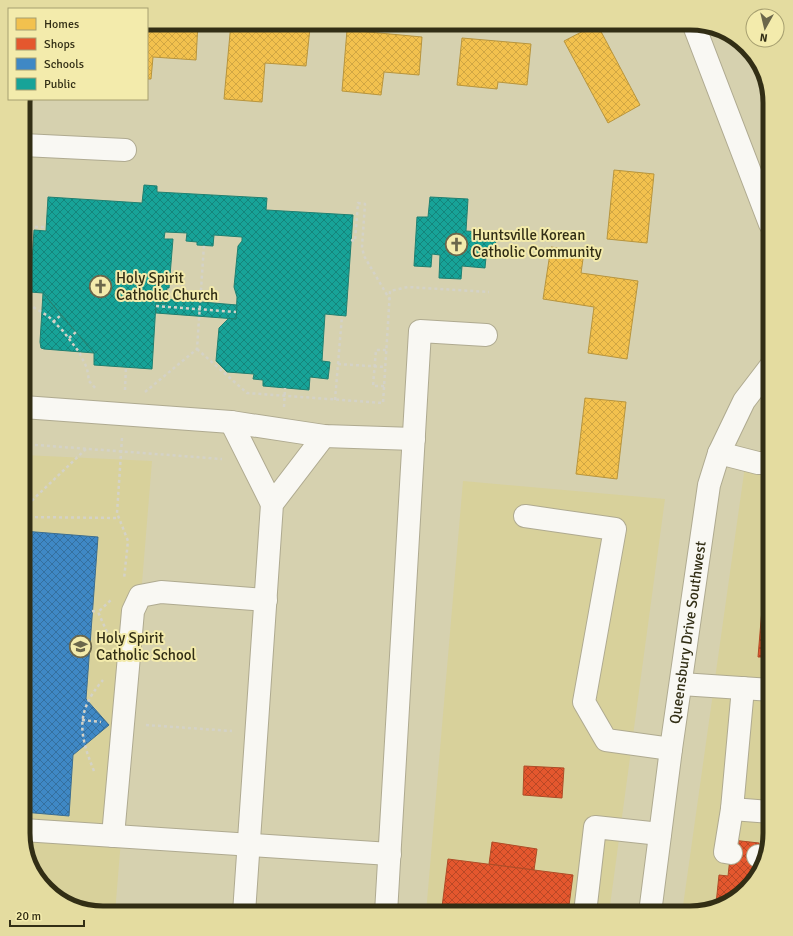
<svg xmlns="http://www.w3.org/2000/svg" width="793" height="936" viewBox="0 0 793 936" font-family="Signika,sans-serif">
  <style>
    .built { fill: #d8d19b }
    .homes { fill: url(#homes-cross-hatch); stroke: #b8953d }
    .shops { fill: url(#shops-cross-hatch); stroke: #af4b26 }
    .schools { fill: url(#schools-cross-hatch); stroke: #3b6d90 }
    .public { fill: url(#public-cross-hatch); stroke: #1f8071 }
    .lines { fill: none; stroke-linecap: round; stroke-linejoin: round }
    .minor-casing { stroke: #afaa90; stroke-width: 24 }
    .path { stroke: #d4d2c7; stroke-width: 2.5; stroke-dasharray: 3 3; stroke-linecap: butt }
    .minor { stroke: #f9f8f3; stroke-width: 22 }
    .labels { text-anchor: middle; stroke-width: 4; stroke-linejoin: round; paint-order: stroke }
    .poi-label { font-size: 15px; fill: #322e15; stroke: #f3ebac; text-anchor: start }
    .street-label { font-size: 15px; fill: #322e15; stroke: #f3ebac }
    .rim { fill: none; stroke: #322e15; stroke-width: 5 }
  </style>
  <defs>
    <pattern id="homes-cross-hatch" width="8" height="8" patternUnits="userSpaceOnUse"><rect width="8" height="8" fill="#f2c14e"/><path d="M0 0l8 8M0 8l8-8" fill="none" stroke="#d0a643"/></pattern>
    <pattern id="shops-cross-hatch" width="8" height="8" patternUnits="userSpaceOnUse"><rect width="8" height="8" fill="#e4572e"/><path d="M0 0l8 8M0 8l8-8" fill="none" stroke="#b94826"/></pattern>
    <pattern id="schools-cross-hatch" width="8" height="8" patternUnits="userSpaceOnUse"><rect width="8" height="8" fill="#3f88c5"/><path d="M0 0l8 8M0 8l8-8" fill="none" stroke="#35709f"/></pattern>
    <pattern id="public-cross-hatch" width="8" height="8" patternUnits="userSpaceOnUse"><rect width="8" height="8" fill="#17a398"/><path d="M0 0l8 8M0 8l8-8" fill="none" stroke="#15857b"/></pattern>
  </defs>
  <rect width="100%" height="100%" fill="#d6d1af"/>
  <g class="built">
    <path d="M23,455L152,461L115,913H103L68,905L39,881L23,833Z"/>
    <path d="M745,466L770,467V833L762,868L738,897L690,913H682Z"/>
    <path d="M463,481L665,499L609,913H426Z"/>
  </g>
  <g class="homes">
    <path d="M147,23H198L196,60L153,57L151,79H147Z"/>
    <path d="M231,23H255L310,28L306,66L265,63L262,102L224,99Z"/>
    <path d="M597,24L640,105L608,123L564,41Z"/>
    <path d="M347,30L422,37L419,75L384,72L381,95L342,91Z"/>
    <path d="M462,38L531,44L527,85L498,82L497,89L457,85Z"/>
    <path d="M614,170L654,174L647,243L607,239Z"/>
    <path d="M551,247L584,252L581,273L638,281L627,359L588,353L594,307L543,299Z"/>
    <path d="M585,398L626,402L617,479L576,474Z"/>
  </g>
  <g class="shops">
    <path d="M764,585H770V657H758Z"/>
    <path d="M524,766L564,768L562,798L523,795Z"/>
    <path d="M732,840L759,843L756,876L738,897L716,904L719,875L728,876Z"/>
    <path d="M492,842L537,849L534,870L489,864Z"/>
    <path d="M448,859L573,875L568,913H485L442,907Z"/>
  </g>
  <path class="schools" d="M23,531L98,537L86,699L109,725L73,755L69,816L23,812Z"/>
  <g class="public">
    <path d="M144,185L157,186V192L267,198L266,210L353,215L346,316L325,314L322,361L330,362L328,379L310,377L309,390L263,386V380L253,379L254,374L227,372L216,361L219,328L229,318L236,319L237,297L234,287L238,246L242,241V237L214,235L213,246L197,245V242L186,241L187,233L165,232L164,239H173L169,288H167L166,304L156,303L152,369L94,365V353L43,293L30,292L34,230L46,231L48,197L142,203Z"/>
    <path d="M430,197L468,199L466,231L496,233L495,258L486,257L485,268L462,266L461,279L439,278L440,255L432,254L431,267L414,266L417,217H428Z"/>
    <path d="M43,293L61,315L94,353L44,349L41,348L40,342Z"/>
    <path d="M166,299L237,305L236,319L156,313V303L166,304Z"/>
  </g>
  <g class="lines">
    <defs>
      <g id="minor">
        <path d="M693,23L770,224"/>
        <path d="M23,145L125,150"/>
        <path d="M23,407L231,422L324,436L414,439"/>
        <path d="M231,422L272,504"/>
        <path d="M719,453L758,463H770"/>
        <path d="M525,516L615,529L584,702L606,740L671,749"/>
        <path d="M681,684L770,690"/>
        <path d="M743,688L732,809L770,812"/>
        <path d="M23,830L390,854"/>
        <path d="M113,836L133,611L140,596L161,592L266,600"/>
        <path d="M731,853L725,852L732,809"/>
        <path d="M758,856L764,857"/>
        <path d="M244,913L272,504L324,436"/>
        <path d="M386,913L420,331L486,335"/>
        <path d="M585,913L595,827L660,834"/>
        <path id="s1" d="M650,913L671,749L709,485L719,453L744,401L770,367"/>
      </g>
    </defs>
    <use href="#minor" class="minor-casing"/>
    <g class="path">
      <path d="M23,227H46"/>
      <path d="M351,240L355,241L358,203L365,204L362,247L364,256L390,300"/>
      <path d="M23,300L28,227"/>
      <path d="M23,301L48,316L63,331L79,352L87,368L89,381L96,389"/>
      <path d="M156,306L236,312"/>
      <path d="M53,322L61,315"/>
      <path d="M69,338L76,332"/>
      <path d="M197,349L247,393L383,403L390,291L408,287L489,292"/>
      <path d="M338,364L385,367"/>
      <path d="M384,386H373L376,350H386"/>
      <path d="M125,390L126,367"/>
      <path d="M145,392L197,349L204,245"/>
      <path d="M335,400L342,316"/>
      <path d="M284,407L285,388"/>
      <path d="M122,438L117,513L128,541L124,579"/>
      <path d="M23,444L222,459"/>
      <path d="M23,509L86,449"/>
      <path d="M23,517L119,518"/>
      <path d="M92,611L98,612"/>
      <path d="M107,632L98,612L111,600"/>
      <path d="M82,720L101,722"/>
      <path d="M146,725L232,731"/>
      <path d="M94,771C79,734 75,712 103,680"/>
    </g>
    <use href="#minor" class="minor"/>
  </g>
  <defs>
    <symbol id="church-ring" viewBox="-11 -11 22 22"><circle r="9.5" fill="#f3ebac" stroke="#6b674b" stroke-width="1.5"/><path d="M-1.2-6h2.4v3.5h3.3v2.4h-3.3V6h-2.4V-.1h-3.3v-2.4h3.3Z" fill="#6b674b"/></symbol>
    <symbol id="school-ring" viewBox="-11 -11 22 22"><circle r="9.5" fill="#f3ebac" stroke="#6b674b" stroke-width="1.5"/><path d="M0-5L7-2L0 1L-7-2ZM-4 1L0 2.5L4 1V4Q0 6-4 4Z" fill="#6b674b"/></symbol>
  </defs>
  <g fill-rule="evenodd">
    <use href="#church-ring" x="444" y="232" width="25" height="25"/>
    <use href="#church-ring" x="88" y="274" width="25" height="25"/>
    <use href="#school-ring" x="68" y="634" width="25" height="25"/>
  </g>
  <g class="labels">
    <g class="poi-label">
      <text x="472" y="240">Huntsville Korean<tspan x="472" dy="17">Catholic Community</tspan></text>
      <text x="116" y="283">Holy Spirit<tspan x="116" dy="17">Catholic Church</tspan></text>
      <text x="96" y="643">Holy Spirit<tspan x="96" dy="17">Catholic School</tspan></text>
    </g>
    <g class="street-label">
      <text dy="5" stroke="none"><textPath href="#s1" startOffset="283">Queensbury Drive Southwest</textPath></text>
    </g>
  </g>
  <path d="M0 0H793V936H0ZM103 30H690A73 73 0 0 1 763 103V833A73 73 0 0 1 690 906H103A73 73 0 0 1 30 833V103A73 73 0 0 1 103 30Z" fill="#e4dca0" fill-rule="evenodd"/>
  <path class="rim" d="M103 30H690A73 73 0 0 1 763 103V833A73 73 0 0 1 690 906H103A73 73 0 0 1 30 833V103A73 73 0 0 1 103 30Z"/>
  <rect x="8" y="8" width="140" height="92" fill="#f3ebac" stroke="#a69f70"/>
  <rect x="16" y="18" width="20" height="12" fill="#f2c14e" stroke="#a69f70"/>
  <text x="44" y="28" font-size="12" fill="#322e15">Homes</text>
  <rect x="16" y="38" width="20" height="12" fill="#e4572e" stroke="#a69f70"/>
  <text x="44" y="48" font-size="12" fill="#322e15">Shops</text>
  <rect x="16" y="58" width="20" height="12" fill="#3f88c5" stroke="#a69f70"/>
  <text x="44" y="68" font-size="12" fill="#322e15">Schools</text>
  <rect x="16" y="78" width="20" height="12" fill="#17a398" stroke="#a69f70"/>
  <text x="44" y="88" font-size="12" fill="#322e15">Public</text>
  <g transform="translate(765 28) rotate(188)"><circle r="19" fill="#f3ebac" stroke="#a69f70"/>
  <path d="M0-3L7 15L0 10L-7 15Z" fill="#6b674b"/>
  <text y="-6" font-size="11" font-weight="bold" text-anchor="middle" fill="#322e15">N</text>
  </g>
  <path d="M10 920v6h74v-6" fill="none" stroke="#322e15" stroke-width="2"/>
  <text x="16" y="920" font-size="12" fill="#322e15" stroke="#f3ebac" stroke-width="3" paint-order="stroke">20 m</text>
</svg>
